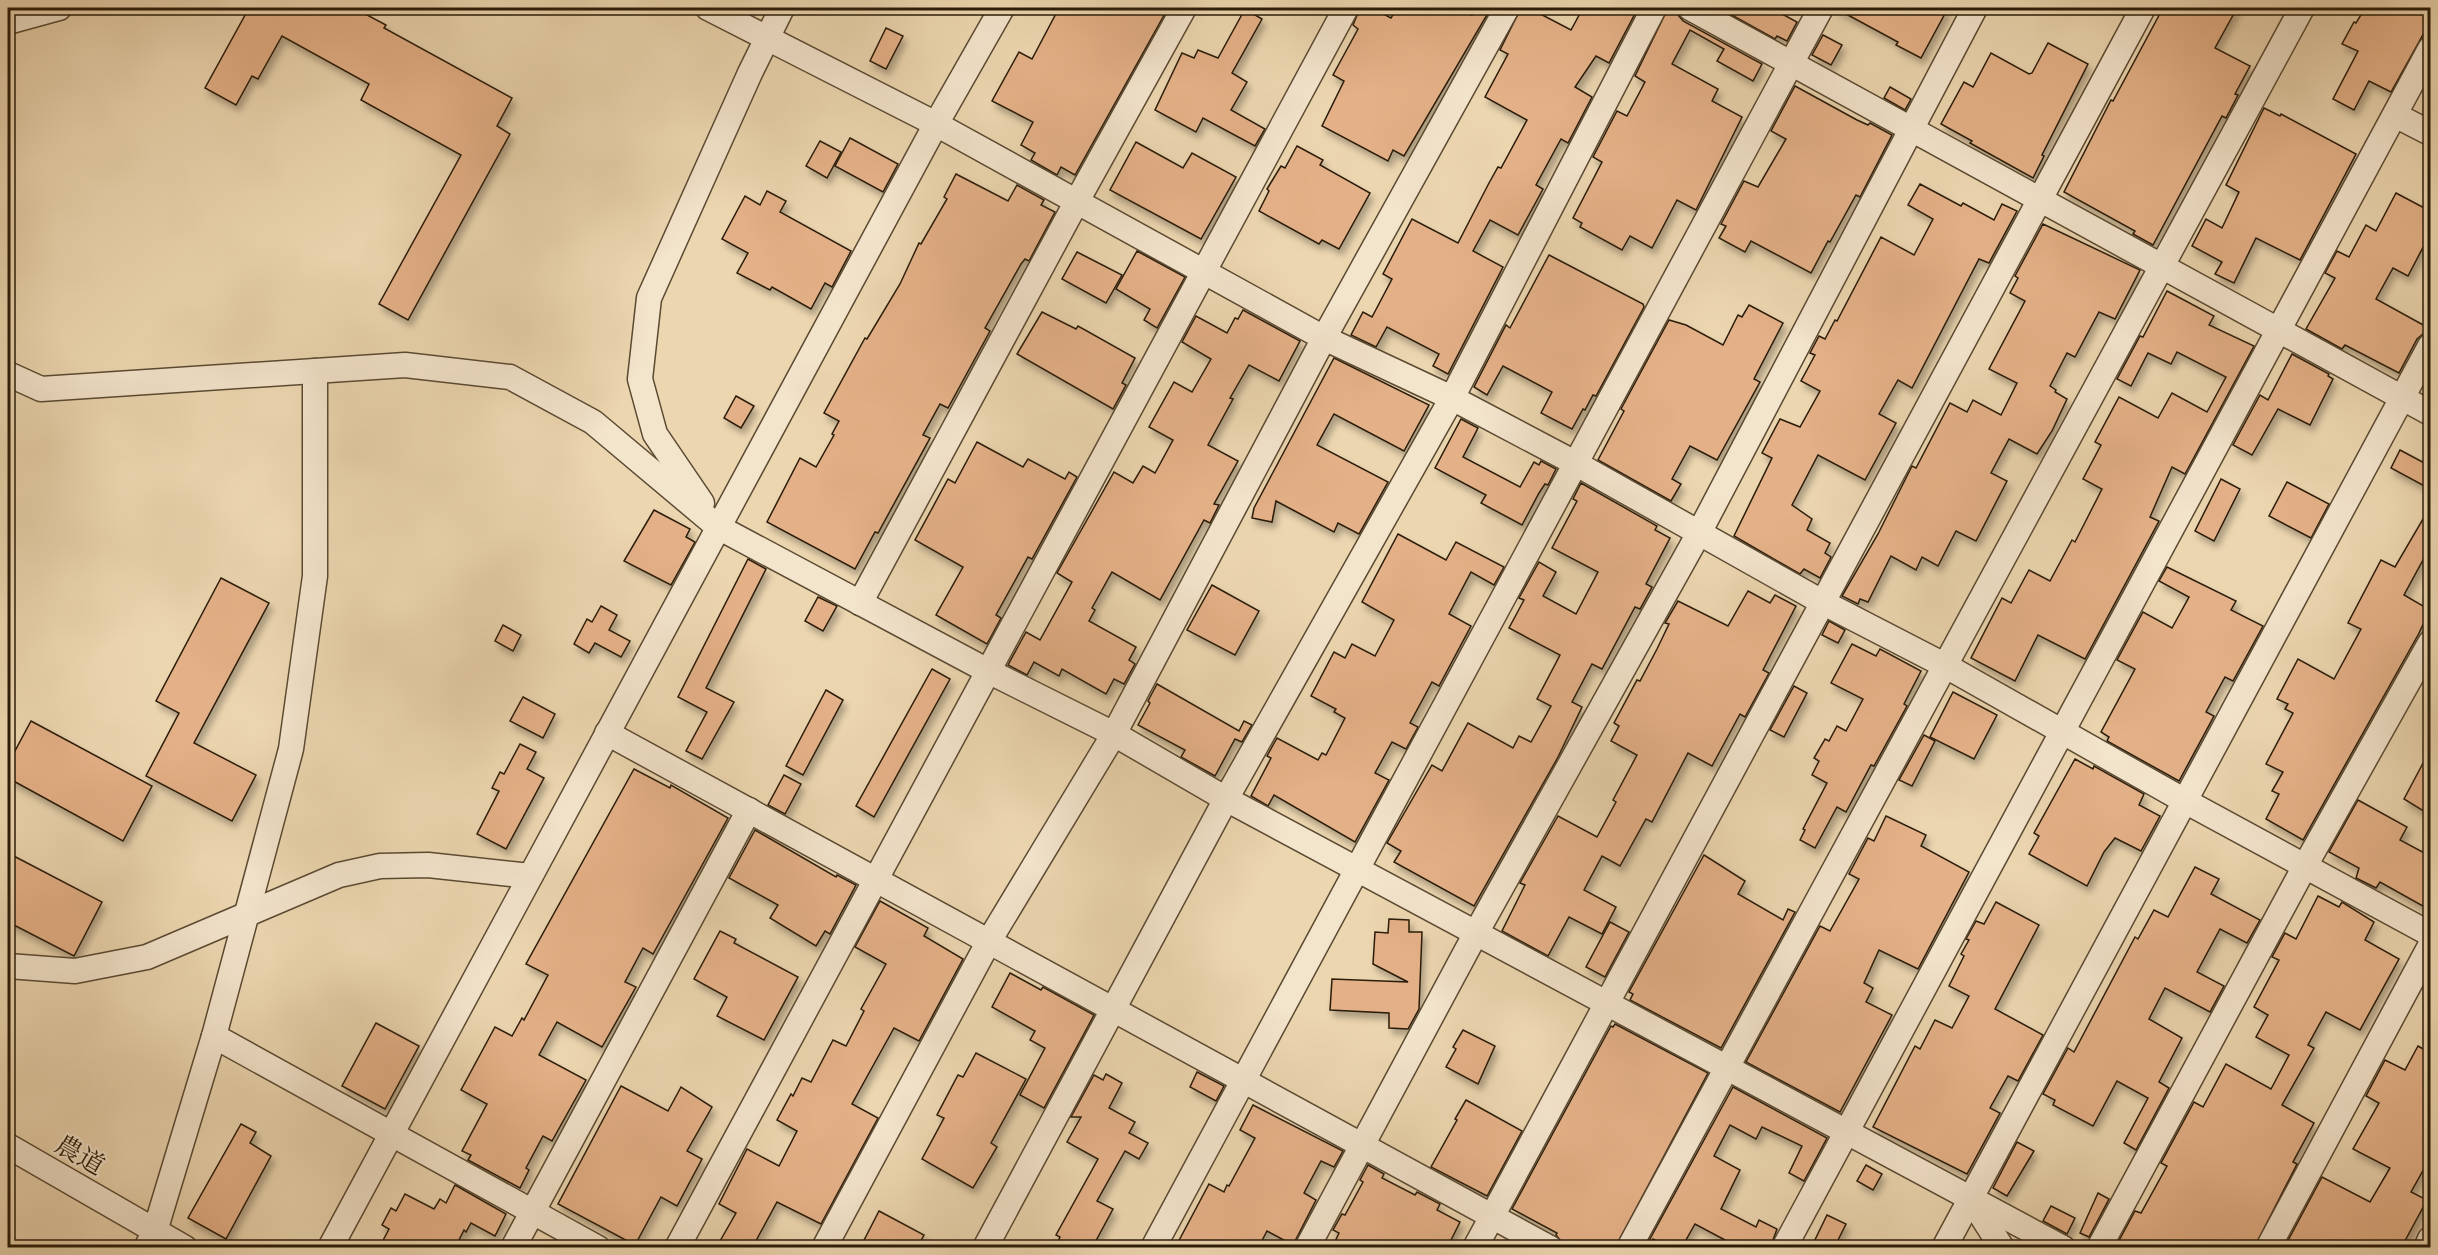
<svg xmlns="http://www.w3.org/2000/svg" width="2438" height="1255" viewBox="0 0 2438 1255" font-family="'IM FELL Double Pica','Noto Serif SC',serif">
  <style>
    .building { fill: #e4b087; stroke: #2a1c08; stroke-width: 1.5; filter: url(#shadow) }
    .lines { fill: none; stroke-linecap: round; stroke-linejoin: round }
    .minor-casing { stroke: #5a4a32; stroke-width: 27 }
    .minor { stroke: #f3e4cc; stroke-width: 24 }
    .labels { text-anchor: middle; stroke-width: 4.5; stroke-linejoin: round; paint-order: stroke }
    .street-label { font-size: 26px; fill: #2a1c08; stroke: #f3e4cc }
  </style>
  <defs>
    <filter id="shadow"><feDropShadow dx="3.5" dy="6" stdDeviation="3" flood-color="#0004"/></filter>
  </defs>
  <rect width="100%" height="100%" fill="#ecd6b0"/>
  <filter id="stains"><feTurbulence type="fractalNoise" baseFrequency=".00333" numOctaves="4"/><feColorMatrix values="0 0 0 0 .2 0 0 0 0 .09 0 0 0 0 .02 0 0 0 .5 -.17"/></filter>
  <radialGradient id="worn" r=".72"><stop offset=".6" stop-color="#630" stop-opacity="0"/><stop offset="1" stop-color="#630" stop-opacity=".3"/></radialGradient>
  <g class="building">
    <path d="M249,8H354L386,25L384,28L512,98L497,126L510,134L408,320L379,304L461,155L361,100L369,84L282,36L258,79L252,76L236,105L205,88Z"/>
    <path d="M1059,8H1168L1075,175L1061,167L1057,175L1031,160L1035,153L1021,145L1033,122L992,101L1019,52L1032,59Z"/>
    <path d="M1360,8H1372L1391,18L1397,8H1458L1472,15L1476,8H1491L1404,156L1393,150L1388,161L1322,126L1344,81L1333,75L1358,29L1353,25Z"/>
    <path d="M1521,8H1529L1571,30L1583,8H1638L1609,63L1596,56L1575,87L1592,97L1568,143L1561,139L1536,185L1543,189L1518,235L1490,220L1473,251L1503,267L1448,374L1433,366L1439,354L1387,327L1376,347L1351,335L1363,312L1372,317L1392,279L1383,274L1412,219L1458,243L1489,183L1498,167L1501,168L1527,120L1485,97L1508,54L1500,50Z"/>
    <path d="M1668,8H1676L1678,15L1683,21L1762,64L1753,81L1717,61L1724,49L1690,30L1672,64L1718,89L1712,101L1742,117L1696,210L1677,200L1652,248L1630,236L1622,250L1580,227L1582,223L1573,218L1602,162L1593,157L1617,111L1627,116L1645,82L1635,76Z"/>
    <path d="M1719,8H1771L1797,22L1787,41L1777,36L1775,39Z"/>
    <path d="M1835,8H1948L1921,58L1896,45L1898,42Z"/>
    <path d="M2163,8H2237L2215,48L2250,66L2235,94L2238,95L2226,118L2222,116L2153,245L2133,234L2135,231L2064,192L2111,100L2113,101Z"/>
    <path d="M2365,8H2430V22L2391,92L2369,81L2354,110L2333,99L2358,51L2342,44L2354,22L2356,23Z"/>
    <path d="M1245,9L1262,19L1232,73L1247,82L1231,110L1265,129L1255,146L1203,118L1196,132L1155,110L1182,53L1194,58L1198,50L1218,58Z"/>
    <path d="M886,28L903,36L886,69L870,61Z"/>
    <path d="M1823,35L1842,45L1831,65L1812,55Z"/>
    <path d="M2048,43L2088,64L2042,155L2044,156L2033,178L1970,143L1972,141L1941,124L1964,82L1973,87L1991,53L2029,74L2032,73Z"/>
    <path d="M1795,86L1857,120L1868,125L1870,123L1892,135L1860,197L1856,195L1830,242L1828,241L1811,273L1751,241L1745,252L1719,238L1726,226L1721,224L1744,181L1758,187L1786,139L1771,131Z"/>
    <path d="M1890,87L1911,99L1905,110L1884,98Z"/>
    <path d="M2264,108L2280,116L2281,114L2356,154L2300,260L2256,238L2234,283L2215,274L2222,262L2192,246L2206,219L2222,228L2239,192L2226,185Z"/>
    <path d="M850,138L898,164L883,192L835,166Z"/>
    <path d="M820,141L841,152L827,178L806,166Z"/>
    <path d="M1136,142L1183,168L1192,153L1236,177L1201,239L1110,190Z"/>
    <path d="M1297,146L1323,160L1320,165L1370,193L1339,249L1322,240L1319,244L1259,211L1269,191L1267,189L1281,166L1285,168Z"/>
    <path d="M956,174L1008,201L1017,185L1044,200L1041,205L1055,212L1029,261L1025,259L1021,264L985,328L990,331L948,408L940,404L923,435L930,438L878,533L875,532L855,569L767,522L800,458L816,467L834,435L832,434L839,421L824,413L865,338L867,339L900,284L919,243L921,244L947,199L944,197Z"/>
    <path d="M1920,184L1961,206L1963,203L1994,220L2002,204L2017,211L1989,263L1979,259L1912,388L1898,380L1879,414L1896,423L1865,480L1818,455L1792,505L1812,519L1807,530L1830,543L1825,553L1831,557L1820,578L1804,569L1800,574L1734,536L1772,458L1762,453L1780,419L1800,427L1820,391L1801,381L1815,355L1810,353L1819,336L1825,339L1835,320L1837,321L1881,237L1914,255L1933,219L1908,205Z"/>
    <path d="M767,191L786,201L780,212L851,251L832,287L825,283L811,309L772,287L770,290L737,273L748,253L722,239L745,196L760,205Z"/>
    <path d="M2396,193L2430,211V234L2408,276L2393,268L2376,299L2425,326L2424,333L2417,339L2399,373L2345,345L2342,349L2306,329L2335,278L2325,273L2337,251L2349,257L2366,225L2376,231Z"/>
    <path d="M2043,224L2140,270L2115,319L2099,312L2075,357L2067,353L2050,386L2056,390L2055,392L2067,399L2052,431L2037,454L2009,439L1991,473L2007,481L1976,541L1956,531L1938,566L1922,557L1916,570L1891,556L1868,602L1860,599L1858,604L1842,596L1878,534L1912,466L1916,468L1950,403L1967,412L1973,400L2001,415L2017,383L1989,369L2025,301L2010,293L2018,278L2015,276Z"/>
    <path d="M1137,251L1185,277L1157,328L1144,320L1150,309L1116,289Z"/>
    <path d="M1077,252L1122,275L1106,303L1062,279Z"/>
    <path d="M1549,255L1643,304L1644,307L1596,396L1593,395L1585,410L1583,409L1572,429L1541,413L1552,392L1503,366L1487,395L1474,387L1506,325L1510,328Z"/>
    <path d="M2167,291L2214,316L2209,325L2254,346L2185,474L2172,467L2150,517L2159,521L2085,659L2038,635L2015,681L1971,658L2002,598L2011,603L2029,570L2050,581L2072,540L2075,542L2102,489L2083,479L2101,445L2095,442L2119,397L2158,418L2172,393L2207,412L2226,377L2177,352L2171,364L2148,353L2131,386L2117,379L2140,336L2143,337Z"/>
    <path d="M1749,305L1783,323L1754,379L1760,382L1717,460L1690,446L1672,479L1681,484L1671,501L1598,460L1624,411L1621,409L1669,320L1686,325L1723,345L1738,315L1742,317Z"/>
    <path d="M1243,310L1300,341L1279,381L1249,365L1230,398L1233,399L1208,445L1238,461L1214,504L1219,505L1210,523L1204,520L1160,600L1112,572L1092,608L1095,610L1089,621L1136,647L1129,660L1135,664L1124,684L1114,679L1106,694L1062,669L1059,676L1034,662L1027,675L1008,665L1026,632L1040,640L1072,582L1057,573L1114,472L1133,483L1143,466L1155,473L1173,440L1149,427L1174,382L1192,392L1211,359L1182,342L1196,316L1227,333L1235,318L1238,319Z"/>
    <path d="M1042,312L1076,329L1078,326L1135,358L1122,383L1126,385L1113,409L1017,354Z"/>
    <path d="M2292,354L2329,374L2328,376L2333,379L2310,425L2278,409L2252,455L2233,445L2260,395L2268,400Z"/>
    <path d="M1334,358L1429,405L1404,451L1334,414L1317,445L1388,482L1359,534L1338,523L1334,532L1276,501L1272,522L1252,518L1254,508Z"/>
    <path d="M736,396L754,406L741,428L724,418Z"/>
    <path d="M1461,419L1478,428L1463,457L1520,487L1534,462L1539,465L1541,461L1556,469L1548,485L1545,484L1539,493L1522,525L1481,503L1486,495L1435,468Z"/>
    <path d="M977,442L1023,467L1028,459L1065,479L1069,472L1077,477L1032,559L1028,557L996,615L1001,618L987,644L936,615L963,567L915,540L948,479L955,483Z"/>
    <path d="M2400,450L2430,466V489L2391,468Z"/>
    <path d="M2221,479L2240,489L2214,541L2195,531Z"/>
    <path d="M2287,482L2329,504L2311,538L2269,516Z"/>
    <path d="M1581,483L1657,526L1655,530L1670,538L1646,584L1652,587L1640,609L1635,607L1602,669L1592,664L1572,702L1582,707L1558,757L1474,906L1394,862L1401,851L1387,843L1432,765L1442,771L1468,723L1513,748L1519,736L1531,742L1551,706L1537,699L1560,655L1509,628L1524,600L1519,598L1539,562L1556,572L1543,596L1576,614L1598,572L1552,548L1577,501L1573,499Z"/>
    <path d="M2430,507V547L2404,595L2430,610L2418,635L2303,840L2266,819L2279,794L2272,791L2283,772L2266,764L2293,713L2285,709L2288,704L2277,699L2298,659L2334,679L2361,629L2348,623L2381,560L2395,567Z"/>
    <path d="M654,510L690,529L686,537L695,542L671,585L624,561Z"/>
    <path d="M1398,534L1446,560L1456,542L1504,567L1494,585L1471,572L1449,614L1471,626L1439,686L1432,682L1410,723L1418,727L1406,749L1392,742L1375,773L1389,780L1355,842L1274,795L1268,806L1251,796L1271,758L1267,756L1277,738L1318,760L1322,753L1326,755L1345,718L1334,712L1336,709L1311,696L1334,652L1345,658L1352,644L1375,656L1394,620L1362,602Z"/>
    <path d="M748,559L766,569L706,688L734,702L702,759L686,751L707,712L678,697Z"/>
    <path d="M2167,567L2236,601L2231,610L2263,626L2233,681L2225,677L2206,712L2214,716L2179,781L2107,741L2109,737L2101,732L2135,669L2117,660L2143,612L2172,628L2189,597L2159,581Z"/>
    <path d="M221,578L269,603L194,743L256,775L232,821L146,776L179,713L156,701Z"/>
    <path d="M1212,585L1259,611L1235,655L1187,630Z"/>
    <path d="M1748,591L1770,603L1775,595L1796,606L1763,670L1769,673L1745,717L1740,714L1712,766L1688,753L1652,822L1646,819L1620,866L1602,856L1584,890L1616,907L1602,934L1569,917L1548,956L1502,931L1525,885L1520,883L1558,816L1597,837L1616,802L1613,800L1637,755L1611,741L1619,726L1614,723L1637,680L1640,681L1657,649L1669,624L1665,623L1678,601L1728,626Z"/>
    <path d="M818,597L837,606L823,631L805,621Z"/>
    <path d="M601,606L617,615L609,630L630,641L621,657L595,643L589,653L574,644L587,619L592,622Z"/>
    <path d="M1829,621L1845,630L1838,643L1822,635Z"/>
    <path d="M503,625L521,635L513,651L495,641Z"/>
    <path d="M1852,644L1876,656L1880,649L1921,671L1904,704L1907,706L1874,766L1871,765L1846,812L1837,807L1815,848L1800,840L1805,830L1803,829L1827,783L1812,775L1819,761L1814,758L1824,741L1825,739L1829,741L1837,726L1846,731L1863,699L1831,683Z"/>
    <path d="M932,669L950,679L874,817L856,806Z"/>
    <path d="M1157,684L1239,731L1244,721L1252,725L1242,742L1235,739L1215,776L1181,757L1185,750L1138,725L1150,703L1148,701Z"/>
    <path d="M1794,686L1807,693L1784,737L1770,730Z"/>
    <path d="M826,690L843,700L803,775L786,766Z"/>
    <path d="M1953,692L1997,715L1974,759L1930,737Z"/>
    <path d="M523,697L555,714L543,738L510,721Z"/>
    <path d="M31,721L152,786L123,841L8,778V764Z"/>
    <path d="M1924,735L1935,741L1912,786L1899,780Z"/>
    <path d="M520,744L536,752L527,769L544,778L506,849L477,834L499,791L492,788L500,772L504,774Z"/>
    <path d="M2430,750V815L2404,799Z"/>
    <path d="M2075,759L2093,769L2094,766L2144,794L2139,805L2160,816L2141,851L2115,838L2104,852L2087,886L2029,854L2039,836L2034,833Z"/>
    <path d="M634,769L670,788L671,785L728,818L653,954L643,948L625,982L636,987L602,1047L557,1022L539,1055L586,1080L552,1141L543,1136L526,1168L529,1170L520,1188L468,1160L471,1155L462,1151L487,1104L461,1090L495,1027L512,1036L522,1018L524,1020L548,975L526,964Z"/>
    <path d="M784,775L801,784L785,814L768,805Z"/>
    <path d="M2358,800L2407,827L2400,840L2430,856V910L2380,882L2376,888L2356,878L2359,868L2329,852Z"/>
    <path d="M1886,816L1926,835L1921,846L1969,872L1918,969L1879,950L1864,983L1873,988L1866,1002L1892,1015L1840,1112L1746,1062L1820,926L1830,931L1859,879L1849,874L1868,838L1874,841Z"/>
    <path d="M755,830L836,877L837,875L856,885L830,934L825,931L816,946L770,918L778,905L729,878Z"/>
    <path d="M8,853L102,902L74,956L8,922Z"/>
    <path d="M1704,855L1745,881L1738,894L1783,920L1788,909L1795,912L1721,1048L1630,1000L1633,994L1629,992Z"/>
    <path d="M2195,867L2219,879L2211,894L2260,920L2247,943L2220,929L2197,972L2224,986L2210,1012L2165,988L2149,1019L2182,1038L2159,1082L2169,1088L2136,1150L2124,1143L2148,1098L2117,1081L2093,1126L2053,1105L2055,1100L2043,1094L2068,1048L2074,1052L2135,937L2138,939L2154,910L2168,917Z"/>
    <path d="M2318,896L2339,907L2342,902L2374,922L2365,940L2399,959L2360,1030L2326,1012L2308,1045L2314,1048L2282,1105L2314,1123L2293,1162L2297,1164L2254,1248H2115L2135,1211L2141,1213L2167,1166L2161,1163L2194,1102L2203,1107L2226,1064L2271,1089L2289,1055L2256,1037L2268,1015L2254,1007L2279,960L2272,957L2285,933L2296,939Z"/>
    <path d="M880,901L928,928L924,936L963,959L919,1041L894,1028L869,1073L852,1104L878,1118L821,1224L777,1202L752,1248H716L736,1213L719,1204L747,1149L779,1166L797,1131L777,1120L791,1094L793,1096L802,1078L811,1082L833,1040L846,1046L864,1011L861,1009L886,964L855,947Z"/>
    <path d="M1996,902L2039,925L1995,1009L2043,1035L2018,1081L2008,1076L1990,1108L2000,1113L1967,1174L1873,1127L1915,1046L1920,1049L1935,1020L1952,1028L1969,996L1949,986L1964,956L1961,954L1969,940L1966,939L1976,921L1984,924Z"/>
    <path d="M1389,919L1409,920V932H1422L1419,1009L1408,1029L1389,1028V1013L1330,1010L1332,979L1408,982L1373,964L1375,932L1388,933Z"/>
    <path d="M1610,922L1629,932L1605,977L1586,967Z"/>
    <path d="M720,931L736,939L734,943L798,977L764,1040L717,1016L727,997L694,979Z"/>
    <path d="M1010,973L1041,990L1043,987L1094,1015L1044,1108L1020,1095L1045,1048L1030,1040L1035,1031L992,1007Z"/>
    <path d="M376,1023L419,1046L385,1109L342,1086Z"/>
    <path d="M1615,1024L1708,1073L1615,1248H1570L1563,1244L1556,1235L1557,1233L1512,1209L1611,1026L1613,1027Z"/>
    <path d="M1463,1030L1495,1046L1478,1084L1446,1067L1456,1049L1453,1047Z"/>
    <path d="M2418,1046L2430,1053V1158L2411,1192L2427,1200L2401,1248H2284L2322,1177L2370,1202L2390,1168L2353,1149L2379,1103L2366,1096L2385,1060L2405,1070Z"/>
    <path d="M976,1053L1026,1079L991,1143L997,1147L973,1188L922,1159L944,1118L937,1115L958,1075L963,1077Z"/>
    <path d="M1197,1072L1224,1086L1216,1101L1190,1087Z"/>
    <path d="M1106,1074L1122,1083L1109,1108L1135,1122L1129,1133L1148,1143L1139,1159L1125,1151L1097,1201L1113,1209L1092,1248H1055L1060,1237L1056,1235L1098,1159L1067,1142L1081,1117H1071L1094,1075L1103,1080Z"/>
    <path d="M621,1086L668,1111L681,1087L712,1107L687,1151L702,1159L677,1206L661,1197L635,1245L558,1204Z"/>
    <path d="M1733,1087L1827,1138L1804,1181L1789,1173L1802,1146L1762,1127L1756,1139L1730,1125L1714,1156L1740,1170L1721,1209L1756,1227L1759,1220L1777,1229L1770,1248H1740L1695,1224L1682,1247H1669L1653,1239L1649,1248H1645Z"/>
    <path d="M1466,1100L1522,1131L1487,1196L1431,1167L1457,1120L1455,1119Z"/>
    <path d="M1253,1105L1343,1151L1334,1167L1321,1161L1304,1193L1316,1200L1293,1245L1267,1231L1258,1248H1175L1209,1184L1224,1192L1227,1185L1229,1186L1255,1138L1240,1130Z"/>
    <path d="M241,1124L256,1132L250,1143L271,1156L226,1239L188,1218Z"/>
    <path d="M2017,1142L2034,1151L2007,1196L1993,1188Z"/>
    <path d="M1368,1165L1384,1174L1382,1178L1415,1195L1417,1192L1440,1204L1437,1210L1460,1222L1447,1248H1332L1339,1233L1333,1230L1342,1214L1345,1215L1363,1182L1360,1180Z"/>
    <path d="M1866,1165L1882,1174L1873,1190L1857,1181Z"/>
    <path d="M455,1185L506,1214L495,1236L471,1223L466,1232L464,1230L455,1248H379L389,1229L382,1225L391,1208L396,1211L405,1194L434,1209L440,1199L446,1203Z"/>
    <path d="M2098,1193L2109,1199L2089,1237L2080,1233Z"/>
    <path d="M2051,1206L2075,1218L2067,1234L2043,1221Z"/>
    <path d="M879,1211L924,1235L917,1248H860Z"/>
    <path d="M1827,1215L1846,1224L1834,1248H1811Z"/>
  </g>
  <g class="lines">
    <defs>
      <g id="minor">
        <path d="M708,8L936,124L1324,338L1452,398L1575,463L1822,602L1946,666L2185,801L2430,934"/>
        <path d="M1690,8L2430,413"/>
        <path d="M8,22L59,8"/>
        <path d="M2395,115L2430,133"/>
        <path d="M8,374L41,389L405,365L510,377L593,422L718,527L988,671L1114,734L1226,799L2063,1248"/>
        <path d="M702,503L655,434L640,379L649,298L750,73L782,8"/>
        <path d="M860,603L1077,201L1184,8"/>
        <path d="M607,733L1550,1248"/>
        <path d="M8,966L75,971L147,957L339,875L380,866L428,865L530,876"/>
        <path d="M214,1036L598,1248"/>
        <path d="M8,1146L185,1248"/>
        <path d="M1971,1199L2002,1248"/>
        <path d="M146,1248L155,1231L214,1036L291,749L315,576V371"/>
        <path d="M330,1248L936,124L1002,8"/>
        <path d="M513,1248L749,810"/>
        <path d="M677,1248L1346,8"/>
        <path d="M824,1248L989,941L1114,734L1324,338L1507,8"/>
        <path d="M985,1248L1226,799L1452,398L1654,8"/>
        <path d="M1153,1248L1821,8"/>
        <path d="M1307,1248L1476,933L1699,533L1975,8"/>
        <path d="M1475,1248L2143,8"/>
        <path d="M1629,1248L2302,8"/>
        <path d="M1784,1248L2430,49"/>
        <path d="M1944,1248L2430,346"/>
        <path d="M2099,1248L2305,866L2430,643"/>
        <path d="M2268,1248L2430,946"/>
        <path d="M2426,1248L2430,1239"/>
      </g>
    </defs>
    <use href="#minor" class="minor-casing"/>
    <use href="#minor" class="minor"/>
  </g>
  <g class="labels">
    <g class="street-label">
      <text transform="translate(80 1155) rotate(30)" y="9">農道</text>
    </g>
  </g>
  <rect width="2438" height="1255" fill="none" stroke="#ecd6b0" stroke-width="30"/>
  <rect x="9" y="9" width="2420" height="1237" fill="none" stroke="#2a1c08" stroke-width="3"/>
  <rect x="15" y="15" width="2408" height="1225" fill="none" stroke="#2a1c08" stroke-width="1.5"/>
  <rect width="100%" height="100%" filter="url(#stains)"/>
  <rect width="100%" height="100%" fill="url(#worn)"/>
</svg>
